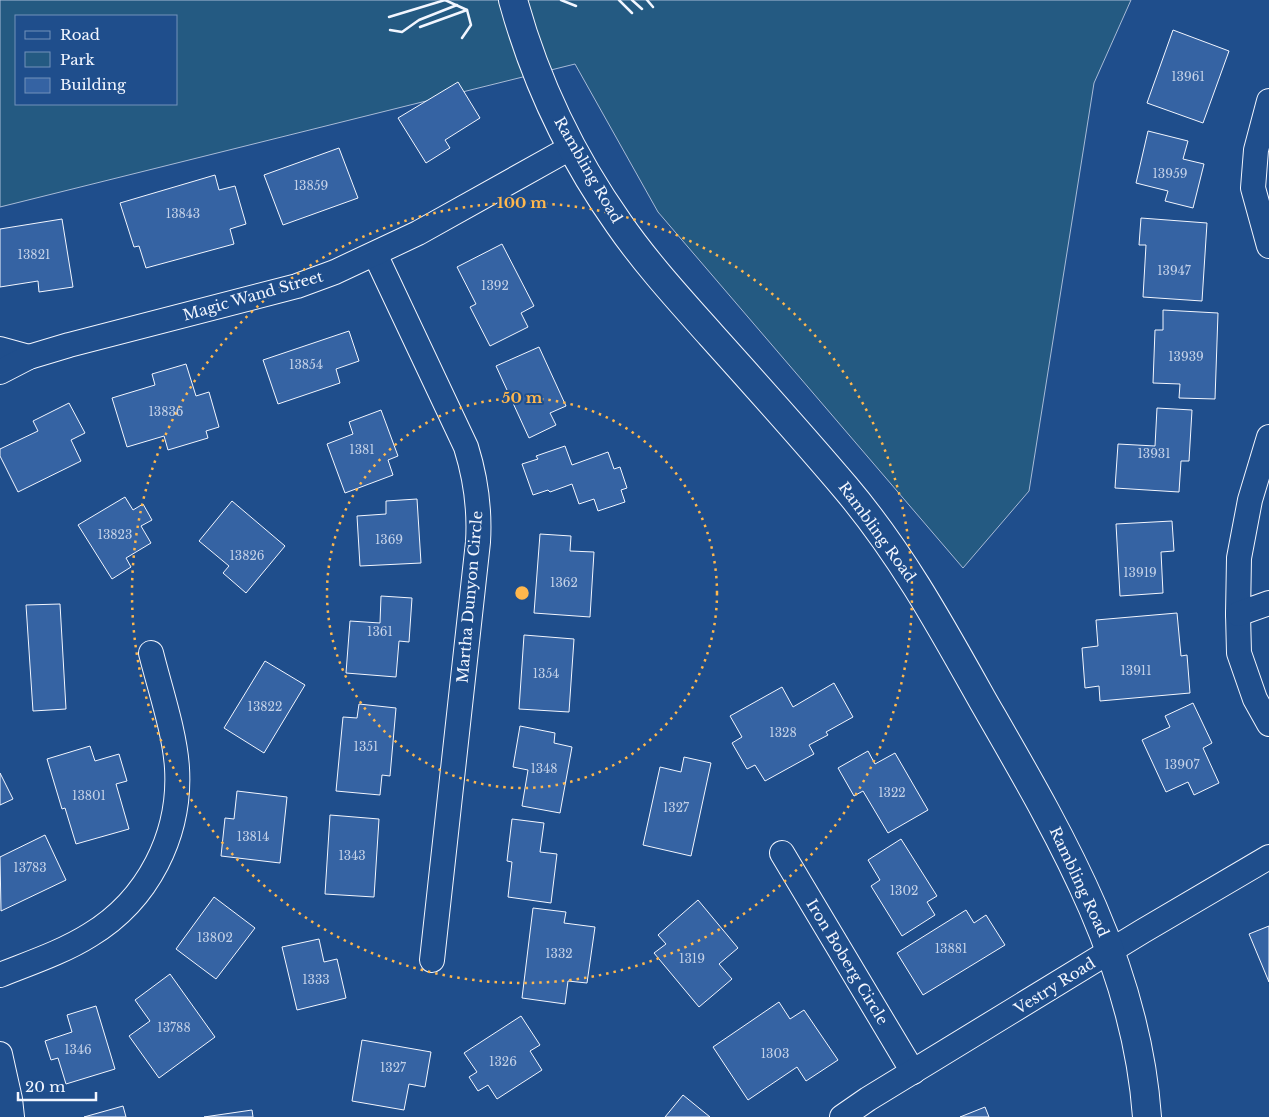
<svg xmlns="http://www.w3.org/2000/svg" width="1269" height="1117" font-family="'Libre Baskerville',serif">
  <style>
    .green { fill: #245a82; stroke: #a8bbd7; fill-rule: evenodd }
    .building { fill: #3563a3; stroke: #f2f6ff }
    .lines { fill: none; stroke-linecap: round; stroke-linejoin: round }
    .minor-casing { stroke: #f2f6ff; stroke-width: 26 }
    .tertiary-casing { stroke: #f2f6ff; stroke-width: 30 }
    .minor { stroke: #1f4e8c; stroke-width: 24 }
    .tertiary { stroke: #1f4e8c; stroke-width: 28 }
    .wall { stroke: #f2f6ff; stroke-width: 2.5 }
    .ring { fill: none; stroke: #ffb74d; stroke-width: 2.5; stroke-dasharray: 2.5 5 }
    .labels { text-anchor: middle; stroke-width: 4; stroke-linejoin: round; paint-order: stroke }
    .number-label { font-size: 12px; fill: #c3d1e8 }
    .street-label { font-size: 15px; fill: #f2f6ff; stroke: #1f4e8c }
    .centre { fill: #ffb74d; stroke: #1f4e8c; stroke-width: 2.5 }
    .ring-label { font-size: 15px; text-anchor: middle; font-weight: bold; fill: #ffb74d; stroke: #1f4e8c; stroke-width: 4; stroke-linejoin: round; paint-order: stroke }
  </style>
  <rect width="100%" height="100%" fill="#1f4e8c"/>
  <!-- green -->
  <path class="green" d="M0 0H1131L1094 83 1029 491 963 568 658 212 575 64 0 207ZM16 16H176V104H16Z"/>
  <!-- building -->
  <g class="building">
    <polygon points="1173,30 1229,51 1203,123 1147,103"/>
    <polygon points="458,82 480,118 445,140 450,148 426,163 398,118"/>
    <polygon points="1148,131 1188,141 1183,159 1204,164 1193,208 1165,201 1168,191 1136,183"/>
    <polygon points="339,148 358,198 283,225 264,175"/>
    <polygon points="215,175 219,190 235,186 246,224 230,229 234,244 146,268 139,246 134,247 120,203"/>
    <polygon points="1141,218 1207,223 1202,301 1143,297 1146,245 1139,245"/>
    <polygon points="62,219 73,287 39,292 38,281 0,287 0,229"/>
    <polygon points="502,244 534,306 521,313 528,327 490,346 470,307 476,304 457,267"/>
    <polygon points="1163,310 1218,313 1215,399 1179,398 1180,384 1153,383 1155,330 1163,330"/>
    <polygon points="349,331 359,361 336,369 340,383 278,404 263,360"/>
    <polygon points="539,347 566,406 550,413 556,425 529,438 496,366"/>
    <polygon points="186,364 196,396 209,392 219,427 206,431 208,438 168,450 164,436 127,447 112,398 155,385 152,374"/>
    <polygon points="69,403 85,433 71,440 81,461 18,492 0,456 0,449 38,431 33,421"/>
    <polygon points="1157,408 1192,410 1189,461 1181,461 1179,492 1115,488 1118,444 1155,446"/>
    <polygon points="381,410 398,456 388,460 393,475 345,493 327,444 353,434 349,422"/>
    <polygon points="565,446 572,465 608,452 614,469 620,467 627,488 621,490 625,502 598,511 594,499 579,504 572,484 550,492 548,490 533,495 522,464 538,459 536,456"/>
    <polygon points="125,497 133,510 143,504 152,520 141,526 151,543 126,558 131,567 112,579 78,525"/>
    <polygon points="417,499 421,563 360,566 357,516 386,514 386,501"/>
    <polygon points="232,501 285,546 246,593 223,573 229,566 199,541"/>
    <polygon points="1172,521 1174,551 1161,552 1163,593 1120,596 1116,524"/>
    <polygon points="540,534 571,536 570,551 594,552 590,617 534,613"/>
    <polygon points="381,596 412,598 409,642 399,641 396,677 346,673 350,621 380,623"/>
    <polygon points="60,604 66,709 33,711 26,605"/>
    <polygon points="1177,613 1181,656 1187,655 1190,693 1100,701 1099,686 1085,688 1082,648 1098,646 1096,620"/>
    <polygon points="524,635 574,639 569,712 519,709"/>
    <polygon points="265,661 305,685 264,753 224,728"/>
    <polygon points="834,683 853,717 826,732 828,735 809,745 814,754 765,781 755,765 747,769 732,743 742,737 730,716 782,687 793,707"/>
    <polygon points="1193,703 1212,743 1203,748 1219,783 1194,795 1188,782 1166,792 1142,740 1170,727 1165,716"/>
    <polygon points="359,704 396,708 390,776 382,775 380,795 336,791 343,717 357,718"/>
    <polygon points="520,726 555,733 554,743 572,747 560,813 522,806 528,770 513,767"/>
    <polygon points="90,746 95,761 119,754 127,781 116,784 129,829 76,844 65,808 62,809 47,759"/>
    <polygon points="868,751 875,764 895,753 928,810 888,833 863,791 854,796 838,768"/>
    <polygon points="684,757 711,763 691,856 643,845 660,767 681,772"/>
    <polygon points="0,773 13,799 0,805"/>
    <polygon points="237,791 287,797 280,863 221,856 225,818 234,819"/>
    <polygon points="330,815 379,819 374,897 325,894"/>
    <polygon points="512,819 544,823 540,852 557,854 551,903 508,897 512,862 507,861"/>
    <polygon points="45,835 66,880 1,911 0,857"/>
    <polygon points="901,839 937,896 927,902 935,915 902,936 871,886 880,880 868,860"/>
    <polygon points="214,897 255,928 216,979 176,949"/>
    <polygon points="698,900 738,948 719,964 732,979 699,1007 654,953 666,944 658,935"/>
    <polygon points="533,908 566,912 564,923 595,927 587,983 568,981 565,1004 522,998"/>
    <polygon points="966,910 974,923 986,915 1005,945 923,995 897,953"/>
    <polygon points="1269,926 1269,982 1249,934"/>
    <polygon points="319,939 324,962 337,959 346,998 297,1010 282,947"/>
    <polygon points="170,974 215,1037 159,1078 129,1036 150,1021 135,1000"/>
    <polygon points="779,1002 790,1019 804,1010 838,1060 806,1081 797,1067 748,1100 713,1047"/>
    <polygon points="96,1006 115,1069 66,1084 58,1058 51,1060 45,1041 72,1032 67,1015"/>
    <polygon points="521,1016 540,1045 530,1051 542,1070 497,1099 488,1085 478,1091 469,1077 477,1072 464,1053"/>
    <polygon points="362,1040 431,1052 425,1087 409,1084 404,1110 352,1101"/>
    <polygon points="683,1095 710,1117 665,1117"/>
    <polygon points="123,1106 126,1117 84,1117"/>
    <polygon points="985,1107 989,1117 960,1117"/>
    <polygon points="252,1110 253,1117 204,1117"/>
  </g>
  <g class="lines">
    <defs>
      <g id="minor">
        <polyline points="1269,101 1256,150 1253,188 1269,246"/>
        <path d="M375 254 466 447C476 479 480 509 478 542L432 960"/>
        <polyline points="0,349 29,357"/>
        <polyline points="0,372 29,357 69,345 297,286 335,272 418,233 572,147"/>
        <polyline points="1269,437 1250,500 1239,558 1238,614 1239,653 1255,699 1269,724"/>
        <polyline points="1238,614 1269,603"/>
        <polyline points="782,853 913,1072"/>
        <path d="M0 975C30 963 63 952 90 935 148 900 181 835 177 768 175 733 160 689 151 653"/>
        <polyline points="0,1054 10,1099 12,1117"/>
        <polyline points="842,1117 868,1099 1143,931 1269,857"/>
      </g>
      <path id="tertiary" d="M513 0C535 80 571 156 619 224 646 263 679 299 711 335 756 385 801 435 845 487 901 553 941 626 983 701 1059 833 1136 961 1147 1117"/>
    </defs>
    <!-- minor casing -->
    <use href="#minor" class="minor-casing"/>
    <!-- tertiary casing -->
    <use href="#tertiary" class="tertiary-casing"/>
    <!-- minor -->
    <use href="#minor" class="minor"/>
    <!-- tertiary -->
    <use href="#tertiary" class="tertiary"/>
    <!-- wall -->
    <g class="wall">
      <polyline points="445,0 467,10 471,25 462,38"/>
      <polyline points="561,0 576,6"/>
      <polyline points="619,0 632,13"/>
      <polyline points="632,0 642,9"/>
      <polyline points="647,0 653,7"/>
      <polyline points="389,17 445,0"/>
      <polyline points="420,27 467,10"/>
      <polyline points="390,30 402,32 419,20 457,5"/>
    </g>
  </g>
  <!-- distance rings -->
  <g class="ring">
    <circle cx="522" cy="593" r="195"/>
    <circle cx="522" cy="593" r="390"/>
  </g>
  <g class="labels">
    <!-- number labels -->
    <g class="number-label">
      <text x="1188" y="81">13961</text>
      <text x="1170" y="178">13959</text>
      <text x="311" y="190">13859</text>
      <text x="183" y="218">13843</text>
      <text x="34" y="259">13821</text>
      <text x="1174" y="275">13947</text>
      <text x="495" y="290">1392</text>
      <text x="1186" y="361">13939</text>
      <text x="306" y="369">13854</text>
      <text x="166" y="416">13836</text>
      <text x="362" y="454">1381</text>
      <text x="1154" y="458">13931</text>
      <text x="115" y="539">13823</text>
      <text x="389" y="544">1369</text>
      <text x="247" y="560">13826</text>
      <text x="1140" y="577">13919</text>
      <text x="564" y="587">1362</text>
      <text x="380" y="636">1361</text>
      <text x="1136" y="675">13911</text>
      <text x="546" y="678">1354</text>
      <text x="265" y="711">13822</text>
      <text x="783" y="737">1328</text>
      <text x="366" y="751">1351</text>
      <text x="1182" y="769">13907</text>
      <text x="544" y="773">1348</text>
      <text x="892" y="797">1322</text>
      <text x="89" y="800">13801</text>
      <text x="676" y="812">1327</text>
      <text x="253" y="841">13814</text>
      <text x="352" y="860">1343</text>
      <text x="30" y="872">13783</text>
      <text x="904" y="895">1302</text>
      <text x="215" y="942">13802</text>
      <text x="951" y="953">13881</text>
      <text x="559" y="958">1332</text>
      <text x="692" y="963">1319</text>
      <text x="316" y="984">1333</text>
      <text x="174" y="1032">13788</text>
      <text x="78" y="1054">1346</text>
      <text x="775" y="1058">1303</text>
      <text x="503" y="1066">1326</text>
      <text x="393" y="1072">1327</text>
    </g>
    <!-- street labels -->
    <g class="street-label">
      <text transform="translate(588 170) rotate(60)" y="5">Rambling Road</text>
      <text transform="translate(253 296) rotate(-16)" y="5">Magic Wand Street</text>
      <text transform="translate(877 532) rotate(54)" y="5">Rambling Road</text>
      <text transform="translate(470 597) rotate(-85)" y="5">Martha Dunyon Circle</text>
      <text transform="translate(1079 882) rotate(65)" y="5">Rambling Road</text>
      <text transform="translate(847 962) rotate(59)" y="5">Iron Boberg Circle</text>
      <text transform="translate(1055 986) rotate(-32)" y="5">Vestry Road</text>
    </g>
  </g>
  <circle cx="522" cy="593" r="8" class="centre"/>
  <g class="ring-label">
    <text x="522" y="208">100 m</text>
    <text x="522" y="403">50 m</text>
  </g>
  <!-- legend -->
  <rect x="15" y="15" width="162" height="90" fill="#1f4e8c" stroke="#7391ba"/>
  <rect x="25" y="31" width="25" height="8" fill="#1f4e8c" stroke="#7391ba"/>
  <text x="60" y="40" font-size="15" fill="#f2f6ff">Road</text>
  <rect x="25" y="52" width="25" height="15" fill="#245a82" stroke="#7391ba"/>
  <text x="60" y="65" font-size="15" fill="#f2f6ff">Park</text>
  <rect x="25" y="78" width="25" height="15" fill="#3563a3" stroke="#7391ba"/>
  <text x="60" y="90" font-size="15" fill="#f2f6ff">Building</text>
  <!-- scale -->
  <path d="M18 1092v8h78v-8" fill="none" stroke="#f2f6ff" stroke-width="2.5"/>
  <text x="25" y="1092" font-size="15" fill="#f2f6ff" stroke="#1f4e8c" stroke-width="4" paint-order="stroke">20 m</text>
</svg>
